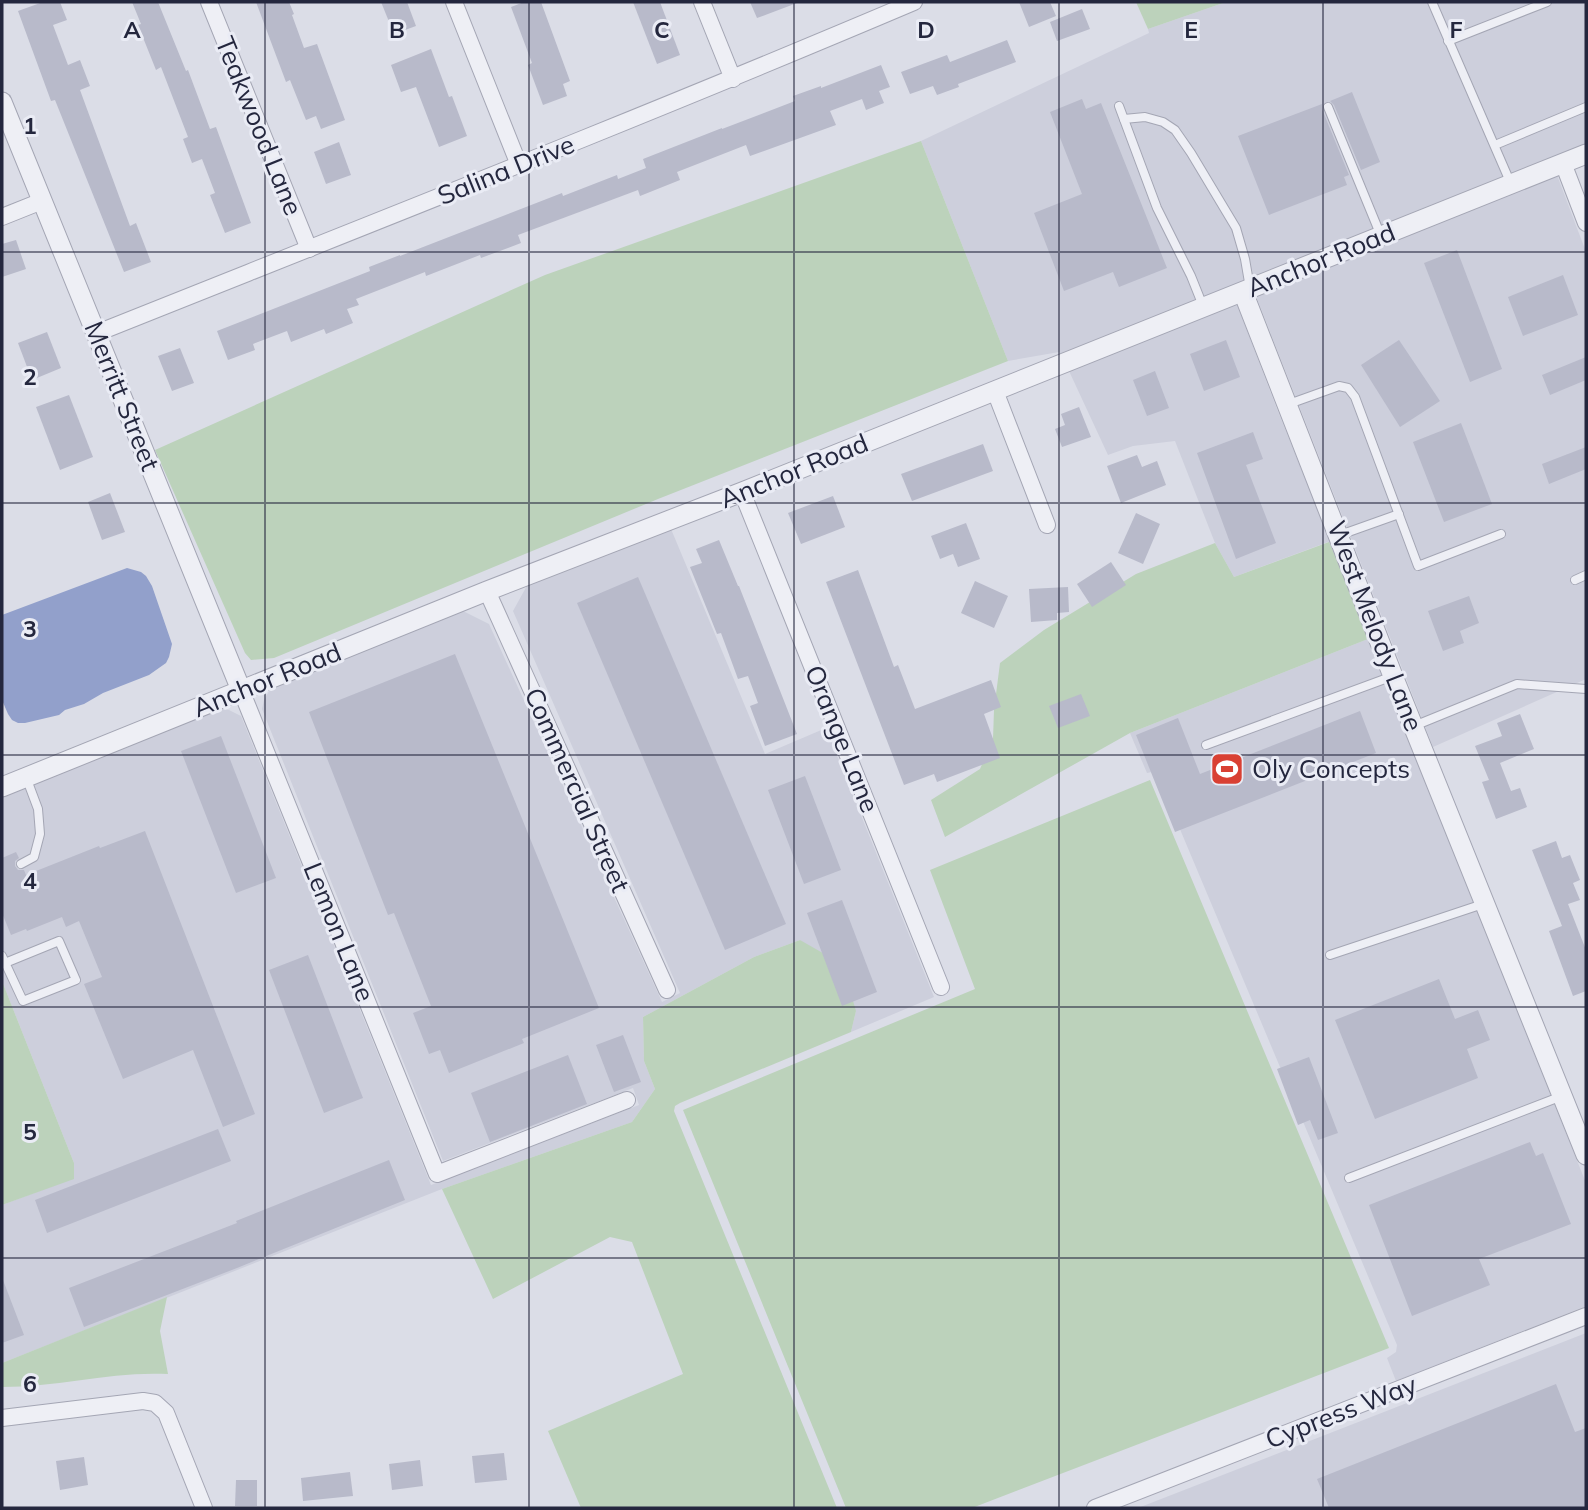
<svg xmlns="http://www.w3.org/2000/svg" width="1588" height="1510" font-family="Mulish,sans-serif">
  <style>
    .built { fill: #cdcfdc }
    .green { fill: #bcd2bb }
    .water { fill: #92a0cb }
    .building { fill: #b8baca }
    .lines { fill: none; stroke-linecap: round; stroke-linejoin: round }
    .service-casing { stroke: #a4a6b4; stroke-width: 10 }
    .minor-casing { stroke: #a4a6b4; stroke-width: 18 }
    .tertiary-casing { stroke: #a4a6b4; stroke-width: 21 }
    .service { stroke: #eeeff5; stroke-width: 8 }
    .minor { stroke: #eeeff5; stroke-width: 16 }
    .tertiary { stroke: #eeeff5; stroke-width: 19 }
    .grid { fill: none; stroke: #24273e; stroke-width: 2; stroke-opacity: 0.55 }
    .labels { text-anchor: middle; stroke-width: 6; stroke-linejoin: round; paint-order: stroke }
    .street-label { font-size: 26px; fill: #24273e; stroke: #eaecf5 }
    .poi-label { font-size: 26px; fill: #24273e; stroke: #eaecf5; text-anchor: start }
    .grid-label { font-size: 23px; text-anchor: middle; font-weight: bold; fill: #24273e; stroke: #eaecf5; stroke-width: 6; stroke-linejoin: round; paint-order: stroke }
  </style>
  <rect width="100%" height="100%" fill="#dbdde7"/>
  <!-- built -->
  <g class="built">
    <polygon points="1226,2 1586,2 1586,144 1061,354 1059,352 1008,361 921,141 1149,33 1148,29"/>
    <polygon points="1557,175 1586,252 1586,679 1433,747 1256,296"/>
    <polygon points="1237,304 1277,409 1346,580 1328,542 1234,577 1215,543 1175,441 1133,446 1108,455 1069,371"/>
    <polygon points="671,529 765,754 826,728 934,997 851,1032 856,1011 800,940 754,957 643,1017 644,1061 655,1089 632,1122 442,1189 2,1363 2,1205 74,1178 74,1163 2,981 2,796 214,708 229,710 241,716 431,1185 639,1105 633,1088 443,1161 262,709 264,700 272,686 454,614 463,611 489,624 662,1002 680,993 513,611 529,582"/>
    <polygon points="1368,639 1586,1183 1586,1306 1396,1381 1387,1358 1396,1352 1397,1345 1158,777 1152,772 1147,773 1130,733"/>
    <polygon points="1586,1333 1586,1508 1138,1508"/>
  </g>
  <!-- green -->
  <g class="green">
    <polygon points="1136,2 1226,2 1148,29"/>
    <polygon points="921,141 1008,361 658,499 274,658 251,660 245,653 155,450 545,275"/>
    <polygon points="1329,542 1346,580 1368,639 1130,733 945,837 931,800 980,769 993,739 994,710 1000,663 1044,630 1136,574 1215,543 1234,577"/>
    <polygon points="1150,780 1389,1348 972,1508 846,1508 683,1110 975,989 930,870"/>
    <polygon points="800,940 842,964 856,1011 851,1032 680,1103 675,1106 674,1111 837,1508 581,1508 548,1431 683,1374 632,1242 610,1237 493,1299 442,1189 632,1122 655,1089 644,1061 643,1017 754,957"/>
    <polygon points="2,981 74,1163 74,1179 2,1205"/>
    <path d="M167 1297 160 1331 168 1374C113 1371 58 1387 2 1387V1363Z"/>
  </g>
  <!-- water -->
  <polygon class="water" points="127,568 141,572 146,576 152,586 172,644 169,657 166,663 149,675 103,693 84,704 65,710 59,715 25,723 18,723 12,720 8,714 2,700 2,615"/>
  <!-- building -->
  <g class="building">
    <polygon points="43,2 60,2 67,20 53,25 68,65 80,60 90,86 80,90 130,226 136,223 151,262 124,272 55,100 51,101 18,11"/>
    <polygon points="132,2 158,2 186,71 188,70 210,129 216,127 251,223 225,233 210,195 215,193 202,159 192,163 183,139 188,137 161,67 156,70 138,25 141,24"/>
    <polygon points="256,2 289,2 294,14 292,15 304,48 317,44 345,120 321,129 316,116 306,120 290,80 286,82"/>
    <polygon points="381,2 407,2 416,26 394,34"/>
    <polygon points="524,2 541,2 570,81 563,84 567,96 543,105 528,65 532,63 511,7"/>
    <polygon points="633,2 660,2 680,55 657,64"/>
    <polygon points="750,2 797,2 797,3 757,18"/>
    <polygon points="1019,2 1050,2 1056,16 1029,27"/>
    <polygon points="1082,9 1090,29 1057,41 1050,22"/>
    <polygon points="1007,40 1016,62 958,84 959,87 937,95 933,86 910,94 901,72 947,55 950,62"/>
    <polygon points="431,49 449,97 452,96 467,136 439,147 416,87 401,92 391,65"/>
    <polygon points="881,65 890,87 879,91 884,103 866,110 862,99 830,111 836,125 750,156 746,145 677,172 680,180 640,196 638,190 518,235 521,243 481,258 480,255 426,276 425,272 356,299 359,305 347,309 353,323 326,334 324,329 291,342 287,331 253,344 255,350 228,360 217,331 370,271 369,267 400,255 400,256 562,193 563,196 617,175 618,179 646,168 643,159 722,128 722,129 795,101 793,96 821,86 821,88"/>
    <polygon points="1352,92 1380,162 1361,170 1334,105 1330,101"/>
    <polygon points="1082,99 1086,109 1101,103 1167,268 1119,287 1113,272 1064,291 1034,213 1082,194 1050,112"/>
    <polygon points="1322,104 1322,109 1349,175 1344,177 1347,185 1269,215 1238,136"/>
    <polygon points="339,142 351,175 326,184 314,152"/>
    <polygon points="16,240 26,269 2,277 2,244"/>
    <polygon points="1457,250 1502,369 1470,382 1424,263"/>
    <polygon points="1563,275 1578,315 1523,336 1508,297"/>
    <polygon points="47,332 61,368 32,380 18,343"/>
    <polygon points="1226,340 1240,377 1204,391 1190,354"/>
    <polygon points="1399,340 1440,401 1400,427 1361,365"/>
    <polygon points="180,348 194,383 172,391 158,356"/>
    <polygon points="1586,357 1586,380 1550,395 1542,375"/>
    <polygon points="1155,371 1169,408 1147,416 1133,380"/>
    <polygon points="69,395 93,457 60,470 36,407"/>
    <polygon points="1079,407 1091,437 1062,447 1055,429 1065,425 1061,414"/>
    <polygon points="1461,423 1492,504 1444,522 1413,442"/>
    <polygon points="1253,432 1263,459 1246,465 1276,543 1236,559 1197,453"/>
    <polygon points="983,444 993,471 912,501 901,474"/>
    <polygon points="1586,447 1586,469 1549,484 1542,464"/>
    <polygon points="1137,455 1142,467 1157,461 1166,485 1121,503 1107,466"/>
    <polygon points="110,493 125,532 102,540 88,502"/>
    <polygon points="833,496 845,527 801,544 788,513"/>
    <polygon points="1136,513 1160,524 1143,564 1118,553"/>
    <polygon points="966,523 980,559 958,567 953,554 940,559 931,536"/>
    <polygon points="719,540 738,586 739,586 797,734 765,746 750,706 758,703 748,676 738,679 721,633 717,634 690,567 702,563 696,549"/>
    <polygon points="1111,562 1126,585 1092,607 1077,584"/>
    <polygon points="858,570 894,667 898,665 915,709 991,680 1001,707 984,714 1000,758 937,782 934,774 904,785 826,582"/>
    <polygon points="638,577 786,924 725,950 577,603"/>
    <polygon points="975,581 1008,596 994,628 961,613"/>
    <polygon points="1068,587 1069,612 1057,613 1057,620 1031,622 1029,589"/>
    <polygon points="1469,596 1479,623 1460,631 1464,643 1443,651 1428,611"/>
    <polygon points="455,654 599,1008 522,1039 524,1043 449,1073 440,1050 429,1054 413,1013 431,1006 394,913 388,915 309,712"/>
    <polygon points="1081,694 1090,716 1058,728 1049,706"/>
    <polygon points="1360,711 1376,753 1175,832 1136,735 1178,718 1200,774"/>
    <polygon points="1520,714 1534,749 1500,763 1511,791 1520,788 1527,807 1496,819 1482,782 1489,780 1475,746 1502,736 1497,723"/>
    <polygon points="221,736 276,878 236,893 181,751"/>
    <polygon points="805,776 841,870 804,884 768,790"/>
    <polygon points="145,831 255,1114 223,1127 193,1050 123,1079 84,984 102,977 79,921 66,927 62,917 27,931 26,929 11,935 2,913 2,858 16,852 19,858 15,861 15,866 18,870 24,870 26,875 99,846 100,848"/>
    <polygon points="1556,841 1562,858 1570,855 1580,880 1573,883 1580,900 1568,904 1586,950 1586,991 1573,996 1549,931 1562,926 1532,850"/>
    <polygon points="842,900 877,992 842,1006 807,913"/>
    <polygon points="308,955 363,1098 324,1113 269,970"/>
    <polygon points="1439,979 1455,1019 1478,1010 1490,1040 1467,1049 1478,1078 1375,1119 1335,1020"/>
    <polygon points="623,1035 641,1082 614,1092 596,1045"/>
    <polygon points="568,1055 587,1104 490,1142 471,1093"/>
    <polygon points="1309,1057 1338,1133 1318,1140 1310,1120 1298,1125 1277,1069"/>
    <polygon points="218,1129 231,1161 47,1233 35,1200"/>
    <polygon points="1530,1142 1536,1156 1543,1153 1571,1224 1479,1259 1490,1285 1412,1316 1369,1205"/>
    <polygon points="389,1160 405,1200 237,1268 84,1327 69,1288 237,1223 236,1221"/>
    <polygon points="3,1280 24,1335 2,1343 2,1281"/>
    <polygon points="1556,1384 1575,1432 1586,1428 1586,1508 1329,1508 1317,1479"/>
    <polygon points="504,1453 507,1480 475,1483 472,1456"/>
    <polygon points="84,1457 88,1485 60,1490 56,1461"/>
    <polygon points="420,1460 423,1486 392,1490 389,1464"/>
    <polygon points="350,1472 353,1496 303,1501 301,1478"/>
    <polygon points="236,1480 257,1480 257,1506 235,1506"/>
  </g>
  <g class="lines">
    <defs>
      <g id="service">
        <polyline points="1432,2 1511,184"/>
        <polyline points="1448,41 1547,2"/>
        <polyline points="1119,106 1157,208 1191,276 1203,306"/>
        <polyline points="1328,107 1381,236"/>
        <polyline points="1124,119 1145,117 1163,122 1175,130 1191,153 1236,228 1245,259 1250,288"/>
        <polyline points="1495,145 1586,107"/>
        <polyline points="1286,405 1339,386 1348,388 1355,397 1418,566 1501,534"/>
        <polyline points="1340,535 1399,514"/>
        <polyline points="1575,580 1586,575"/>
        <polyline points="1414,726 1517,684 1586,689"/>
        <polyline points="1206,745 1393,676"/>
        <polyline points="21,864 34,857 40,834 38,809 26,777"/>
        <polyline points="1330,955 1483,904"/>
        <polyline points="2,956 23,1001 76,980 59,941 5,963"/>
        <polyline points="1349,1178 1562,1096"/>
      </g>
      <g id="minor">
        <polyline points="209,2 309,249"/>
        <polyline points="454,2 519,165"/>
        <polyline points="702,2 733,79"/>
        <polyline points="1563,163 1586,223"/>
        <polyline points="2,217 42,201"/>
        <path d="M97 333C370 224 643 117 914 2"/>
        <polyline points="995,391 1047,525"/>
        <polyline points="742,492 941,987"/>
        <polyline points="487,591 667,990"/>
        <polyline points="241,690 437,1174 627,1100"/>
        <polyline points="2,1418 143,1401 155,1403 166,1413 204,1508"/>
        <polyline points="1095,1508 1586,1316"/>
      </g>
      <g id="tertiary">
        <polyline points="2,102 241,690"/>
        <polyline points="1243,292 1393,676 1586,1155"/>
        <polyline points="2,787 487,591 742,492 1586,154"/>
      </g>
    </defs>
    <!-- service casing -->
    <use href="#service" class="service-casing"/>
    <!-- minor casing -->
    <use href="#minor" class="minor-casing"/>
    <!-- tertiary casing -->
    <use href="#tertiary" class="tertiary-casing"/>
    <!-- service -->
    <use href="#service" class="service"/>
    <!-- minor -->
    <use href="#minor" class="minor"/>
    <!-- tertiary -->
    <use href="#tertiary" class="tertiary"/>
  </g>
  <!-- grid -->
  <path class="grid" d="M265 2V1508M529 2V1508M794 2V1508M1059 2V1508M1323 2V1508M2 252H1586M2 503H1586M2 755H1586M2 1007H1586M2 1258H1586"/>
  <!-- icons -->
  <defs>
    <symbol id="stadium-square" viewBox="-11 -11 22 22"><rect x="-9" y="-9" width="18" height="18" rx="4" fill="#d94033" stroke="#eaecf5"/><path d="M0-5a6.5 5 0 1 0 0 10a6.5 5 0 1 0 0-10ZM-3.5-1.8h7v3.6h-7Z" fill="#fff"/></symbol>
  </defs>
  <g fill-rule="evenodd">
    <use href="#stadium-square" x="1208" y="750" width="38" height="38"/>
  </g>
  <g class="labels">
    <!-- street labels -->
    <g class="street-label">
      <text transform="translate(259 126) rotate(68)" y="9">Teakwood Lane</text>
      <text transform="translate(506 170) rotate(-22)" y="9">Salina Drive</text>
      <text transform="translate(1321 260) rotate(-22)" y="9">Anchor Road</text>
      <text transform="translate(122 396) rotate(68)" y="9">Merritt Street</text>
      <text transform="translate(794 471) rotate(-22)" y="9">Anchor Road</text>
      <text transform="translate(1375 626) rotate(69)" y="9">West Melody Lane</text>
      <text transform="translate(267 680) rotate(-22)" y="9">Anchor Road</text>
      <text transform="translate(842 739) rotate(68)" y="9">Orange Lane</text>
      <text transform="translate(577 790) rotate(66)" y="9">Commercial Street</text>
      <text transform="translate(339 932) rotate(68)" y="9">Lemon Lane</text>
      <text transform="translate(1341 1412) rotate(-21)" y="9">Cypress Way</text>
    </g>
    <!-- poi labels -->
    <g class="poi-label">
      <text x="1252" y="778">Oly Concepts</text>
    </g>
  </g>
  <g class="grid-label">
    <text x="132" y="38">A</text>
    <text x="397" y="38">B</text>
    <text x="662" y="38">C</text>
    <text x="926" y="38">D</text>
    <text x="1191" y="38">E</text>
    <text x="1456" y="38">F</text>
    <text x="30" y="134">1</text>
    <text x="30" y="385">2</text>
    <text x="30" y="637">3</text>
    <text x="30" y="889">4</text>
    <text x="30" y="1140">5</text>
    <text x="30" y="1392">6</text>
  </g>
  <!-- border -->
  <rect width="1588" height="1510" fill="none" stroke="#24273e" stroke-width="7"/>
</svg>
